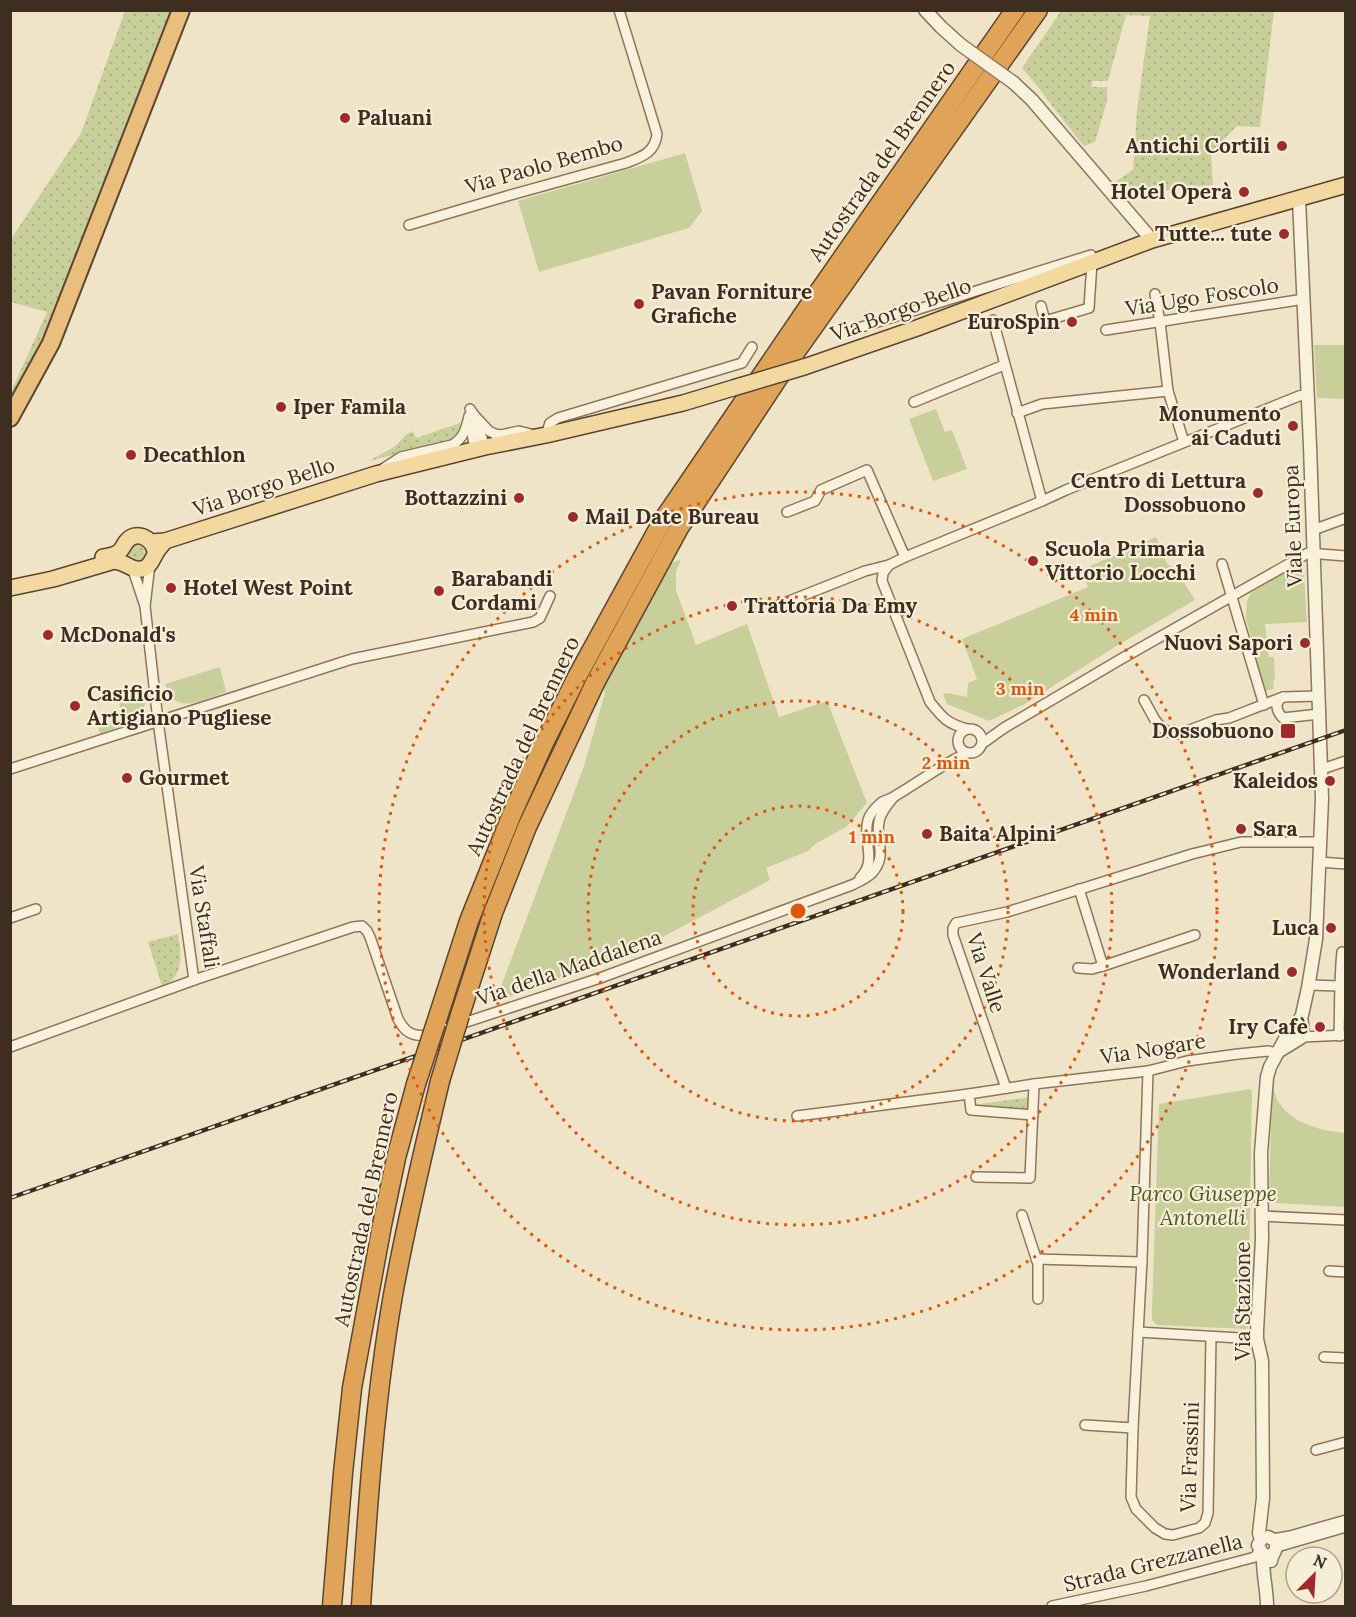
<svg xmlns="http://www.w3.org/2000/svg" width="1356" height="1617" font-family="Lora,serif">
  <style>
    .grass { fill: url(#grass-dots) }
    .green { fill: #c9cf9b }
    .lines { fill: none; stroke-linecap: round; stroke-linejoin: round }
    .minor-casing { stroke: #8d765c; stroke-width: 12 }
    .tertiary-casing { stroke: #8d765c; stroke-width: 15 }
    .primary-casing { stroke: #5b4430; stroke-width: 18 }
    .trunk-casing { stroke: #5b4430; stroke-width: 20 }
    .motorway-casing { stroke: #5b4430; stroke-width: 21 }
    .minor { stroke: #faf1dc; stroke-width: 9 }
    .tertiary { stroke: #faf1dc; stroke-width: 12 }
    .primary { stroke: #f3d9a0; stroke-width: 15 }
    .trunk { stroke: #eabe7c; stroke-width: 16 }
    .motorway { stroke: #e0a458; stroke-width: 18 }
    .rail-casing { stroke: #3d2e20; stroke-width: 4.5 }
    .rail { stroke: #f7eed8; stroke-width: 2; stroke-dasharray: 7; stroke-linecap: butt }
    .tertiary-bridge-casing { stroke: #8d765c; stroke-width: 15; stroke-linecap: butt }
    .primary-bridge-casing { stroke: #5b4430; stroke-width: 18; stroke-linecap: butt }
    .motorway-bridge-casing { stroke: #5b4430; stroke-width: 21; stroke-linecap: butt }
    .tertiary-bridge { stroke: #faf1dc; stroke-width: 12 }
    .primary-bridge { stroke: #f3d9a0; stroke-width: 15 }
    .motorway-bridge { stroke: #e0a458; stroke-width: 18 }
    .ring { fill: none; stroke: #df570d; stroke-width: 3; stroke-dasharray: 3 6 }
    .poi-dot { fill: #9e2a2b; stroke: #f7eed8; stroke-width: 2 }
    .labels { text-anchor: middle; stroke-width: 4.5; stroke-linejoin: round; paint-order: stroke }
    .poi-label { font-size: 21px; font-weight: bold; fill: #3d2e20; stroke: #f7eed8; text-anchor: start }
    .street-label { font-size: 21px; fill: #3d2e20; stroke: #f7eed8 }
    .park-label { font-size: 21px; font-style: italic; fill: #4d5a26; stroke: #f7eed8 }
    .centre { fill: #df570d; stroke: #f7eed8; stroke-width: 3 }
    .ring-label { font-size: 18px; text-anchor: middle; font-weight: bold; fill: #df570d; stroke: #f7eed8; stroke-width: 4.5; stroke-linejoin: round; paint-order: stroke }
  </style>
  <defs>
    <pattern id="grass-dots" width="8" height="8" patternUnits="userSpaceOnUse" patternTransform="scale(1.5)"><rect width="8" height="8" fill="#c9cf9b"/><path d="M2 2h.1M6 6h.1" fill="none" stroke="#aeb285" stroke-width="1.8" stroke-linecap="round"/></pattern>
  </defs>
  <rect width="100%" height="100%" fill="#f0e4c8"/>
  <!-- grass -->
  <g class="grass">
    <polygon points="125,11 172,11 57,311 11,409 11,392 47,312 11,302 11,239 81,133"/>
    <path d="M1061 11H1274L1260 127 1237 126 1211 152 1213 185 1174 189 1145 195 1129 190 1127 197 1115 182 1133 170 1137 110 1150 16 1126 15 1108 81H1092V87H1107V101L1095 142 1084 146C1062 120 1044 93 1022 68Z"/>
    <polygon points="460,423 460,432 452,440 369,461 394,447 407,434 413,431 416,438"/>
    <polygon points="142,539 152,559 132,566 125,555 126,546"/>
    <path d="M178 934C181 952 185 978 162 986L148 942Z"/>
    <polygon points="1031,1097 1030,1109 979,1107 979,1104"/>
  </g>
  <!-- green -->
  <g class="green">
    <polygon points="685,153 702,211 689,228 539,272 518,201"/>
    <polygon points="1314,345 1345,345 1345,399 1317,398"/>
    <polygon points="936,409 945,432 952,430 967,469 933,481 909,419"/>
    <polygon points="1156,537 1167,564 1175,568 1195,600 1118,645 1023,705 989,721 947,704 943,694 948,693 967,697 968,683 977,679 962,639 1088,587 1081,570"/>
    <polygon points="681,559 676,572 676,590 696,645 747,624 779,717 827,701 867,803 846,827 815,844 808,851 766,868 770,880 638,950 492,1003 494,990 500,989 584,766 605,693 601,683 670,561 673,563"/>
    <polygon points="1303,561 1307,622 1265,624 1269,657 1274,657 1275,680 1273,681 1274,689 1264,691 1246,618 1247,601 1251,593"/>
    <path d="M220 667 226 692C202 700 174 717 165 684Z"/>
    <path d="M146 690C149 721 124 724 100 734L98 726 123 719 118 698Z"/>
    <path d="M1272 1086C1275 1092 1276 1099 1280 1104 1293 1124 1323 1131 1345 1133V1207L1276 1203 1269 1194Z"/>
    <polygon points="1250,1089 1252,1091 1248,1327 1246,1329 1157,1325 1152,1320 1152,1309 1159,1104"/>
  </g>
  <g class="lines">
    <defs>
      <g id="minor">
        <path d="M409 225 507 196 626 163C641 157 655 153 657 134L619 10"/>
        <polyline points="1155,294 1160,322 1168,391 1184,442"/>
        <polyline points="1041,306 1045,321 1089,308 1092,262"/>
        <polyline points="993,320 1042,501"/>
        <polyline points="852,330 1091,255"/>
        <polyline points="1106,330 1304,299"/>
        <polyline points="914,402 1004,365"/>
        <polyline points="470,409 474,415 485,447"/>
        <polyline points="1017,413 1042,404 1168,391"/>
        <polyline points="474,415 489,431 495,434 501,435 519,431 535,435"/>
        <polyline points="470,421 475,450"/>
        <polyline points="546,435 550,423 558,418 742,363 752,347"/>
        <path d="M384 468 401 457 452 445C464 438 466 429 469 416"/>
        <polyline points="787,512 815,501 821,490 867,470 905,557"/>
        <polyline points="1313,530 1346,518"/>
        <polyline points="1222,564 1264,705"/>
        <path d="M889 565 883 573 882 581 930 702C943 718 946 723 967 729"/>
        <polyline points="132,567 145,606 150,564"/>
        <polyline points="145,606 158,721 194,980"/>
        <polyline points="774,607 865,571 889,565 905,557 1042,501 1066,490 1299,396 1308,394"/>
        <path d="M1283 697C1274 702 1276 711 1283 718L1319 714"/>
        <polyline points="1144,700 1155,720 1162,728 1170,733 1179,734 1216,720 1229,718 1283,697 1318,696"/>
        <circle cx="970" cy="741" r="12"/>
        <polyline points="983,743 1004,728 1121,659 1308,553 1346,556"/>
        <polyline points="10,769 352,659 533,622 540,618 550,596"/>
        <polyline points="1322,769 1346,761"/>
        <polyline points="1319,862 1346,864"/>
        <path d="M860 878C878 861 862 840 868 820 870 813 876 807 882 802 886 800 891 799 895 796 919 782 941 765 967 753"/>
        <polyline points="1079,889 1103,966"/>
        <polyline points="10,918 36,909"/>
        <polyline points="1078,968 1092,969 1103,966 1195,935"/>
        <polyline points="1309,985 1339,986"/>
        <path d="M1339 1036C1340 1007 1339 980 1342 952"/>
        <polyline points="1302,1037 1346,1035"/>
        <path d="M10 1047 194 980 353 927 362 926 367 931 370 937 398 1019C405 1032 412 1037 427 1035L600 978 852 885C858 882 867 878 872 873 888 855 875 841 879 822 880 813 887 805 893 798"/>
        <polyline points="1148,1071 1142,1260 1133,1428 1131,1497 1136,1509 1155,1528 1165,1534 1173,1535 1199,1528 1205,1523 1208,1513 1211,1337"/>
        <polyline points="1006,1088 953,935 953,928 956,923 1007,912 1192,854 1241,842 1320,842"/>
        <polyline points="969,1094 971,1110 1033,1115"/>
        <polyline points="797,1116 969,1094 1034,1084 1148,1071 1187,1061 1238,1054 1268,1051 1277,1053"/>
        <polyline points="976,1177 1030,1178 1034,1084"/>
        <polyline points="1022,1215 1038,1264 1038,1299"/>
        <polyline points="1262,1216 1346,1220"/>
        <polyline points="1036,1259 1142,1262"/>
        <polyline points="1329,1271 1346,1272"/>
        <polyline points="1138,1332 1257,1339"/>
        <polyline points="1324,1357 1346,1358"/>
        <polyline points="1085,1425 1133,1428"/>
        <polyline points="1316,1450 1346,1442"/>
        <polyline points="1273,1539 1290,1536 1346,1520"/>
        <polyline points="1277,1547 1346,1527"/>
        <polyline points="1052,1606 1146,1586 1255,1557 1259,1551"/>
      </g>
      <g id="tertiary">
        <polyline points="925,10 941,27 961,45"/>
        <polyline points="1014,83 1032,100 1152,240"/>
        <polyline points="1297,1025 1302,1015 1308,988 1316,939 1322,799 1310,446 1299,199"/>
        <path d="M1281 1050 1302 1037C1304 1031 1302 1024 1301 1018"/>
        <path d="M1268 1537 1274 1540C1280 1549 1272 1552 1271 1561"/>
        <path d="M1263 1554C1262 1572 1267 1589 1267 1606"/>
        <polyline points="1271,1555 1267,1556 1262,1553 1258,1545 1261,1540 1259,1533 1263,1498 1262,1361 1257,1339 1257,1331 1262,1239 1261,1153 1267,1077 1270,1067 1287,1035"/>
      </g>
      <g id="primary">
        <polyline points="804,367 917,328 1152,240 1346,185"/>
        <polyline points="151,542 165,541 376,474 485,447 546,435 683,403 733,388"/>
        <path d="M103 557C107 556 113 556 117 553 122 551 123 546 126 542 136 529 152 538 155 551"/>
        <path d="M10 588 53 579 114 561C125 562 127 567 136 569 149 571 151 561 156 553 158 549 162 545 165 541"/>
      </g>
      <polyline id="trunk" points="10,418 51,343 181,10"/>
      <g id="motorway">
        <polyline points="460,1015 493,913 527,827 596,681 679,528 792,357 1038,10"/>
        <polyline points="436,1023 469,921 512,814 544,743 578,675 663,520 813,300 1015,10"/>
        <polyline points="332,1606 343,1473 352,1388 382,1225 396,1158 416,1084"/>
        <path d="M361 1606C368 1502 375 1398 393 1295 406 1223 423 1152 440 1081"/>
      </g>
    </defs>
    <!-- minor casing -->
    <use href="#minor" class="minor-casing"/>
    <!-- tertiary casing -->
    <use href="#tertiary" class="tertiary-casing"/>
    <!-- primary casing -->
    <use href="#primary" class="primary-casing"/>
    <!-- trunk casing -->
    <use href="#trunk" class="trunk-casing"/>
    <!-- motorway casing -->
    <use href="#motorway" class="motorway-casing"/>
    <!-- minor -->
    <use href="#minor" class="minor"/>
    <!-- tertiary -->
    <use href="#tertiary" class="tertiary"/>
    <!-- primary -->
    <use href="#primary" class="primary"/>
    <!-- trunk -->
    <use href="#trunk" class="trunk"/>
    <!-- motorway -->
    <use href="#motorway" class="motorway"/>
    <defs>
      <polyline id="rail" points="10,1198 1346,730"/>
    </defs>
    <!-- rail casing -->
    <use href="#rail" class="rail-casing"/>
    <!-- rail -->
    <use href="#rail" class="rail"/>
    <defs>
      <polyline id="tertiary-bridge" points="961,45 1014,83"/>
      <polyline id="primary-bridge" points="733,388 804,367"/>
      <g id="motorway-bridge">
        <polyline points="440,1081 460,1015"/>
        <polyline points="416,1084 436,1023"/>
      </g>
    </defs>
    <!-- tertiary-bridge casing -->
    <use href="#tertiary-bridge" class="tertiary-bridge-casing"/>
    <!-- primary-bridge casing -->
    <use href="#primary-bridge" class="primary-bridge-casing"/>
    <!-- motorway-bridge casing -->
    <use href="#motorway-bridge" class="motorway-bridge-casing"/>
    <!-- tertiary-bridge -->
    <use href="#tertiary-bridge" class="tertiary-bridge"/>
    <!-- primary-bridge -->
    <use href="#primary-bridge" class="primary-bridge"/>
    <!-- motorway-bridge -->
    <use href="#motorway-bridge" class="motorway-bridge"/>
  </g>
  <!-- distance rings -->
  <g class="ring">
    <circle cx="798" cy="911" r="105"/>
    <circle cx="798" cy="911" r="210"/>
    <circle cx="798" cy="911" r="314"/>
    <circle cx="798" cy="911" r="419"/>
  </g>
  <!-- markers -->
  <g class="poi-dot">
    <circle cx="345" cy="118" r="6"/>
    <circle cx="1282" cy="146" r="6"/>
    <circle cx="1244" cy="192" r="6"/>
    <circle cx="1284" cy="234" r="6"/>
    <circle cx="639" cy="304" r="6"/>
    <circle cx="1072" cy="322" r="6"/>
    <circle cx="281" cy="407" r="6"/>
    <circle cx="1293" cy="426" r="6"/>
    <circle cx="131" cy="455" r="6"/>
    <circle cx="1258" cy="493" r="6"/>
    <circle cx="519" cy="498" r="6"/>
    <circle cx="573" cy="517" r="6"/>
    <circle cx="1033" cy="561" r="6"/>
    <circle cx="171" cy="588" r="6"/>
    <circle cx="439" cy="591" r="6"/>
    <circle cx="732" cy="606" r="6"/>
    <circle cx="48" cy="635" r="6"/>
    <circle cx="1305" cy="643" r="6"/>
    <circle cx="75" cy="706" r="6"/>
    <rect x="1280" y="723" width="16" height="16" rx="3"/>
    <circle cx="127" cy="778" r="6"/>
    <circle cx="1330" cy="781" r="6"/>
    <circle cx="1241" cy="829" r="6"/>
    <circle cx="927" cy="834" r="6"/>
    <circle cx="1331" cy="928" r="6"/>
    <circle cx="1292" cy="972" r="6"/>
    <circle cx="1320" cy="1027" r="6"/>
  </g>
  <g class="labels">
    <!-- poi labels -->
    <g class="poi-label">
      <text x="357" y="125">Paluani</text>
      <text x="1270" y="153" text-anchor="end">Antichi Cortili</text>
      <text x="1232" y="199" text-anchor="end">Hotel Operà</text>
      <text x="1272" y="241" text-anchor="end">Tutte... tute</text>
      <text x="651" y="299">Pavan Forniture<tspan x="651" dy="24">Grafiche</tspan></text>
      <text x="1060" y="329" text-anchor="end">EuroSpin</text>
      <text x="293" y="414">Iper Famila</text>
      <text x="1281" y="421" text-anchor="end">Monumento<tspan x="1281" dy="24">ai Caduti</tspan></text>
      <text x="143" y="462">Decathlon</text>
      <text x="1246" y="488" text-anchor="end">Centro di Lettura<tspan x="1246" dy="24">Dossobuono</tspan></text>
      <text x="507" y="505" text-anchor="end">Bottazzini</text>
      <text x="585" y="524">Mail Date Bureau</text>
      <text x="1045" y="556">Scuola Primaria<tspan x="1045" dy="24">Vittorio Locchi</tspan></text>
      <text x="451" y="586">Barabandi<tspan x="451" dy="24">Cordami</tspan></text>
      <text x="183" y="595">Hotel West Point</text>
      <text x="744" y="613">Trattoria Da Emy</text>
      <text x="60" y="642">McDonald's</text>
      <text x="1293" y="650" text-anchor="end">Nuovi Sapori</text>
      <text x="87" y="701">Casificio<tspan x="87" dy="24">Artigiano Pugliese</tspan></text>
      <text x="1274" y="738" text-anchor="end">Dossobuono</text>
      <text x="139" y="785">Gourmet</text>
      <text x="1318" y="788" text-anchor="end">Kaleidos</text>
      <text x="1253" y="836">Sara</text>
      <text x="939" y="841">Baita Alpini</text>
      <text x="1319" y="935" text-anchor="end">Luca</text>
      <text x="1280" y="979" text-anchor="end">Wonderland</text>
      <text x="1308" y="1034" text-anchor="end">Iry Cafè</text>
    </g>
    <!-- street labels -->
    <g class="street-label">
      <text transform="translate(882 161) rotate(-55)" y="7">Autostrada del Brennero</text>
      <text transform="translate(544 165) rotate(-16)" y="7">Via Paolo Bembo</text>
      <text transform="translate(1202 297) rotate(-9)" y="7">Via Ugo Foscolo</text>
      <text transform="translate(901 310) rotate(-20)" y="7">Via Borgo Bello</text>
      <text transform="translate(264 487) rotate(-18)" y="7">Via Borgo Bello</text>
      <text transform="translate(1293 526) rotate(-92)" y="7">Viale Europa</text>
      <text transform="translate(523 746) rotate(-65)" y="7">Autostrada del Brennero</text>
      <text transform="translate(204 917) rotate(81)" y="7">Via Staffali</text>
      <text transform="translate(569 968) rotate(-19)" y="7">Via della Maddalena</text>
      <text transform="translate(986 973) rotate(72)" y="7">Via Valle</text>
      <text transform="translate(1153 1049) rotate(-9)" y="7">Via Nogare</text>
      <text transform="translate(366 1209) rotate(-78)" y="7">Autostrada del Brennero</text>
      <text transform="translate(1243 1301) rotate(-90)" y="7">Via Stazione</text>
      <text transform="translate(1190 1457) rotate(-88)" y="7">Via Frassini</text>
      <text transform="translate(1153 1563) rotate(-14)" y="7">Strada Grezzanella</text>
    </g>
    <!-- park labels -->
    <g class="park-label">
      <text x="1203" y="1201">Parco Giuseppe<tspan x="1203" dy="24">Antonelli</tspan></text>
    </g>
  </g>
  <circle cx="798" cy="911" r="9" class="centre"/>
  <g class="ring-label">
    <text x="1094" y="621">4 min</text>
    <text x="1020" y="695">3 min</text>
    <text x="946" y="769">2 min</text>
    <text x="872" y="843">1 min</text>
  </g>
  <!-- border -->
  <rect width="1356" height="1617" fill="none" stroke="#3d2e20" stroke-width="24"/>
  <!-- north arrow -->
  <g transform="translate(1314 1575) rotate(24)"><circle r="28" fill="#f7eed8" stroke="#ada18e" stroke-width="1.5"/>
  <path d="M0-4.5L10 22L0 15L-10 22Z" fill="#9e2a2b"/>
  <text y="-9" font-size="16" font-weight="bold" text-anchor="middle" fill="#3d2e20">N</text>
  </g>
</svg>
